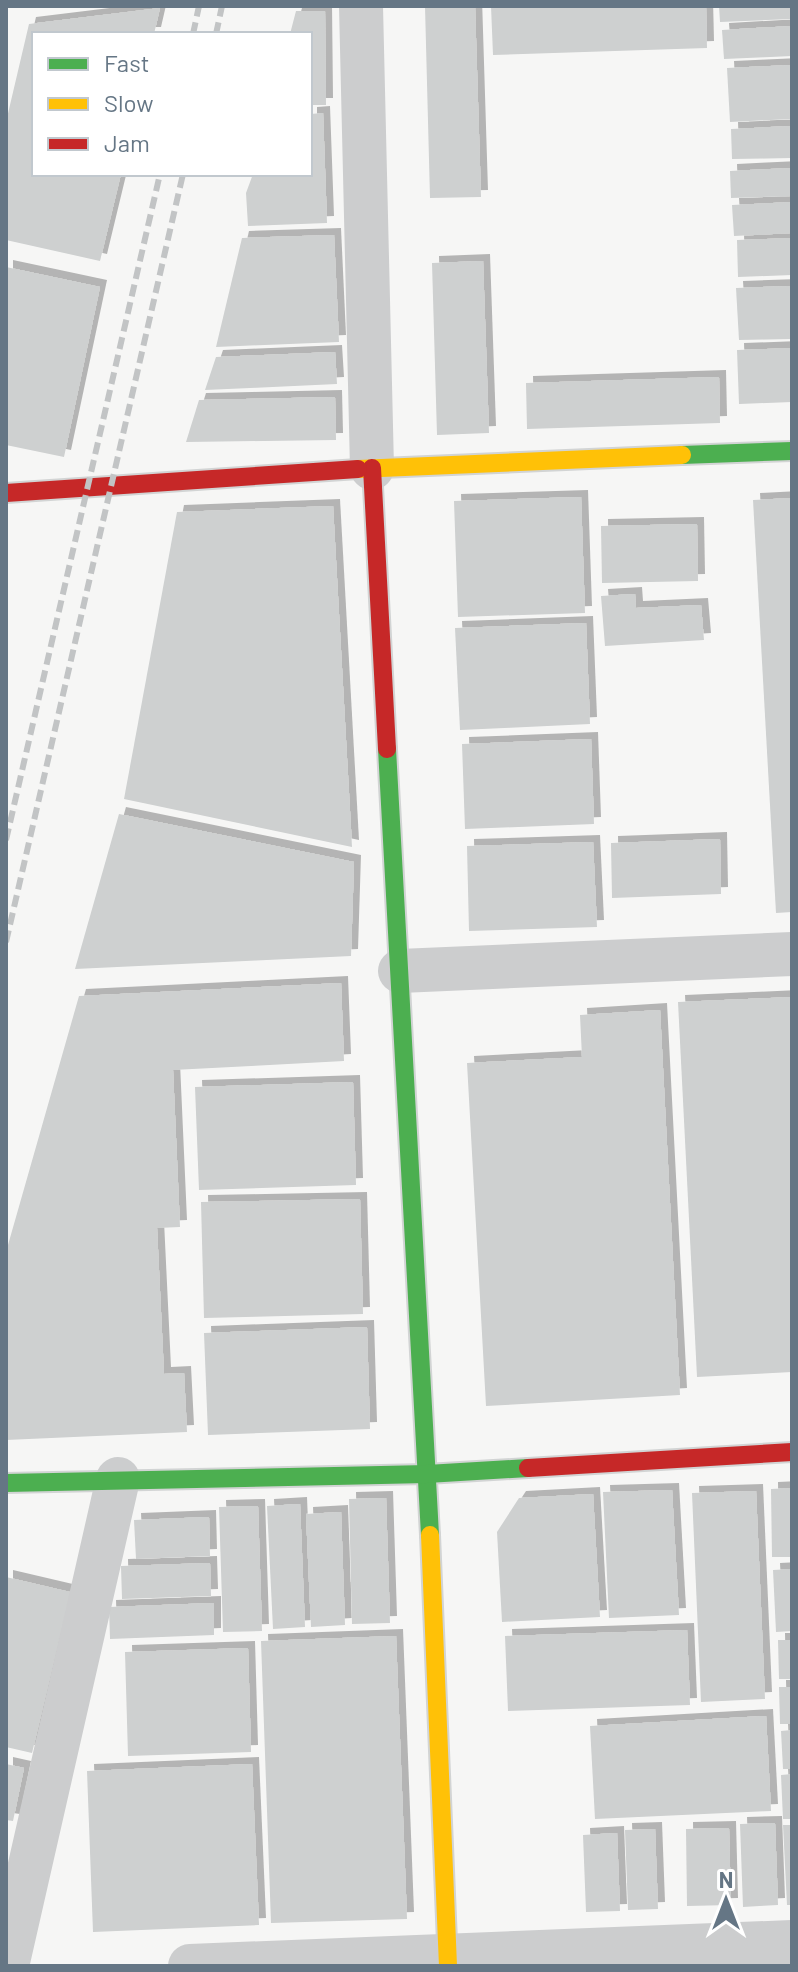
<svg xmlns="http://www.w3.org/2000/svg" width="798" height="1972" font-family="Barlow,sans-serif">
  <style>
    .building { fill: #ced0d0; filter: url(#shadow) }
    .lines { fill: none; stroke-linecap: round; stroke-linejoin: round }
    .fast-casing { stroke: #d2d4d4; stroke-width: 22 }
    .slow-casing { stroke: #d2d4d4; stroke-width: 22 }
    .jam-casing { stroke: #d2d4d4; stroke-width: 22 }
    .street { stroke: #cccdce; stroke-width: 44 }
    .fast { stroke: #4caf50; stroke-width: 18 }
    .slow { stroke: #ffc107; stroke-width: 18 }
    .jam { stroke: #c62828; stroke-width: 18 }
    .rail { stroke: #c2c4c5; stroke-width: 6; stroke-dasharray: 12 6; stroke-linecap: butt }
  </style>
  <defs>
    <filter id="shadow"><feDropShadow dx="7" dy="-7" stdDeviation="0" flood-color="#0004"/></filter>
  </defs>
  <rect width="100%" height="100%" fill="#f6f6f5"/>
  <!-- building -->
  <g class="building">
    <polygon points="425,6 475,6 481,197 430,198"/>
    <polygon points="491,6 706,6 707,48 493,55"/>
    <polygon points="719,6 792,6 792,19 720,22"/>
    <polygon points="160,8 154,34 34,34 34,174 121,174 100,261 6,240 6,122 29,24"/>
    <polygon points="296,11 325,11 326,105 310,105 310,34 290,34"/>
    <polygon points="792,26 792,56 724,59 722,30"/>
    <polygon points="792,65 792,119 730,122 727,68"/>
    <polygon points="323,113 327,223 248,226 246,193 253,174 310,174 310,114"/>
    <polygon points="792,126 792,158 732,159 731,129"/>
    <polygon points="792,168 792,196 731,198 730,171"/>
    <polygon points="792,202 792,233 734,236 732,205"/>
    <polygon points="334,235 339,342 216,347 242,238"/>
    <polygon points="792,238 792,275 738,277 737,240"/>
    <polygon points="483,261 489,433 437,435 432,263"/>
    <polygon points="6,267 100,287 64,457 6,445"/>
    <polygon points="792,286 792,339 739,340 736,288"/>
    <polygon points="792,348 792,402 739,404 737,350"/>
    <polygon points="335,352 337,384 205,390 216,357"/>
    <polygon points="719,377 720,423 527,429 526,383"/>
    <polygon points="335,397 336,440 186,442 199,400"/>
    <polygon points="581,497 585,613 458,617 454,501"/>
    <polygon points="792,498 792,912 776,913 753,500"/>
    <polygon points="333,506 352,847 124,799 177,512"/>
    <polygon points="697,524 698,581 602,583 601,526"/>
    <polygon points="635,594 636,608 701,605 704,640 605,646 601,596"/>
    <polygon points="586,623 590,724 460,730 455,628"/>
    <polygon points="591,739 594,824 465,829 462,744"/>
    <polygon points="119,814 354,862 351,956 75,969"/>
    <polygon points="720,839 721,894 612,898 611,843"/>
    <polygon points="593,842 597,927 469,931 467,846"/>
    <polygon points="341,983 344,1061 173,1070 180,1227 157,1228 164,1374 184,1373 187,1432 6,1440 6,1252 79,996"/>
    <polygon points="792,997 792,1372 697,1377 678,1002"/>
    <polygon points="660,1010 680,1395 486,1406 467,1063 582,1057 580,1015"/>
    <polygon points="353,1082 356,1185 199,1190 195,1087"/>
    <polygon points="360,1199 363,1314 204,1318 201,1202"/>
    <polygon points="367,1327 370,1429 208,1435 204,1333"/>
    <polygon points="792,1488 792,1557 772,1557 771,1489"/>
    <polygon points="672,1490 679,1615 609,1618 603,1492"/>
    <polygon points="756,1491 765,1699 701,1702 692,1493"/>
    <polygon points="593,1494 600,1617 502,1622 497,1532 519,1498"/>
    <polygon points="386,1498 390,1623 352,1624 349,1499"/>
    <polygon points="300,1504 305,1627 273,1629 267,1506"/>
    <polygon points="258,1506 262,1631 223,1632 219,1507"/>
    <polygon points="341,1512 345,1625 311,1627 306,1514"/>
    <polygon points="209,1517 210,1556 136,1559 134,1520"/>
    <polygon points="210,1563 211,1596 122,1599 121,1566"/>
    <polygon points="792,1569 792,1631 776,1632 773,1570"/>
    <polygon points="6,1577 70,1592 32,1753 6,1747"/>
    <polygon points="214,1603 214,1635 110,1639 109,1607"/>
    <polygon points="687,1630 690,1705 508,1711 505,1636"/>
    <polygon points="396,1636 407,1919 271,1923 261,1641"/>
    <polygon points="778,1640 792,1640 792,1679 779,1679"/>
    <polygon points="248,1648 251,1752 128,1756 125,1652"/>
    <polygon points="779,1687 792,1687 792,1724 780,1724"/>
    <polygon points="766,1716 771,1811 595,1819 590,1726"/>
    <polygon points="792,1730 792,1769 783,1769 781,1731"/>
    <polygon points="6,1764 24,1768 13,1821 6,1820"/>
    <polygon points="252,1764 259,1925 93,1932 87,1771"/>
    <polygon points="792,1774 792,1819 783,1819 781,1775"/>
    <polygon points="775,1823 778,1905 743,1907 740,1824"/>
    <polygon points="783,1825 792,1825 792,1905 787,1905"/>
    <polygon points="729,1828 731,1905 687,1906 686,1829"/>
    <polygon points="655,1829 658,1909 628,1910 625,1830"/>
    <polygon points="617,1833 620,1911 586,1912 583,1835"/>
  </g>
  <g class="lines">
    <defs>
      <g id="fast">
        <polyline points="682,455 792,451"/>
        <polyline points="387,749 430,1535"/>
        <polyline points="6,1483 427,1474 528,1468"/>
      </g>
      <g id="slow">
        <polyline points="358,469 682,455"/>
        <polyline points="430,1535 448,1966"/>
      </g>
      <g id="jam">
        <polyline points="372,468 387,749"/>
        <polyline points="6,493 358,469"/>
        <polyline points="528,1468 792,1452"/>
      </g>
    </defs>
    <!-- fast casing -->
    <use href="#fast" class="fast-casing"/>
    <!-- slow casing -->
    <use href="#slow" class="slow-casing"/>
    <!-- jam casing -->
    <use href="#jam" class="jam-casing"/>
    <!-- street -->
    <g class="street">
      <polyline points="361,6 372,468"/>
      <polyline points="400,971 792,954"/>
      <polyline points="7,1966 118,1479"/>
      <polyline points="190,1966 792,1942"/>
    </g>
    <!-- fast -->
    <use href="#fast" class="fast"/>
    <!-- slow -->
    <use href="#slow" class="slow"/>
    <!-- jam -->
    <use href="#jam" class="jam"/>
    <!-- rail -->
    <g class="rail">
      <polyline points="193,34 199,6"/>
      <polyline points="216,34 222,6"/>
      <polyline points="6,840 160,174"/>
      <polyline points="6,942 183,174"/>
    </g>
  </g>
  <!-- border -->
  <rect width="798" height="1972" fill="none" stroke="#657685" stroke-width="16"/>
  <!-- legend -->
  <rect x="32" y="32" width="280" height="144" fill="#ffffff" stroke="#c1c8ce" stroke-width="2"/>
  <rect x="48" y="58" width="40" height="12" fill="#4caf50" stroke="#c1c8ce" stroke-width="2"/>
  <text x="104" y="72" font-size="24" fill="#657685">Fast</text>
  <rect x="48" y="98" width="40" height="12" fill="#ffc107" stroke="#c1c8ce" stroke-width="2"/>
  <text x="104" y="112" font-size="24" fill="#657685">Slow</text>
  <rect x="48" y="138" width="40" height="12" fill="#c62828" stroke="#c1c8ce" stroke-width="2"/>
  <text x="104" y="152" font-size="24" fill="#657685">Jam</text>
  <!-- north arrow -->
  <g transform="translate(726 1900)" stroke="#ffffff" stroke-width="6" paint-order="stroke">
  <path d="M0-6L14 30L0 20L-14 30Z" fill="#657685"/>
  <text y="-12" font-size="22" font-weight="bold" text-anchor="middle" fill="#657685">N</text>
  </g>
</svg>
